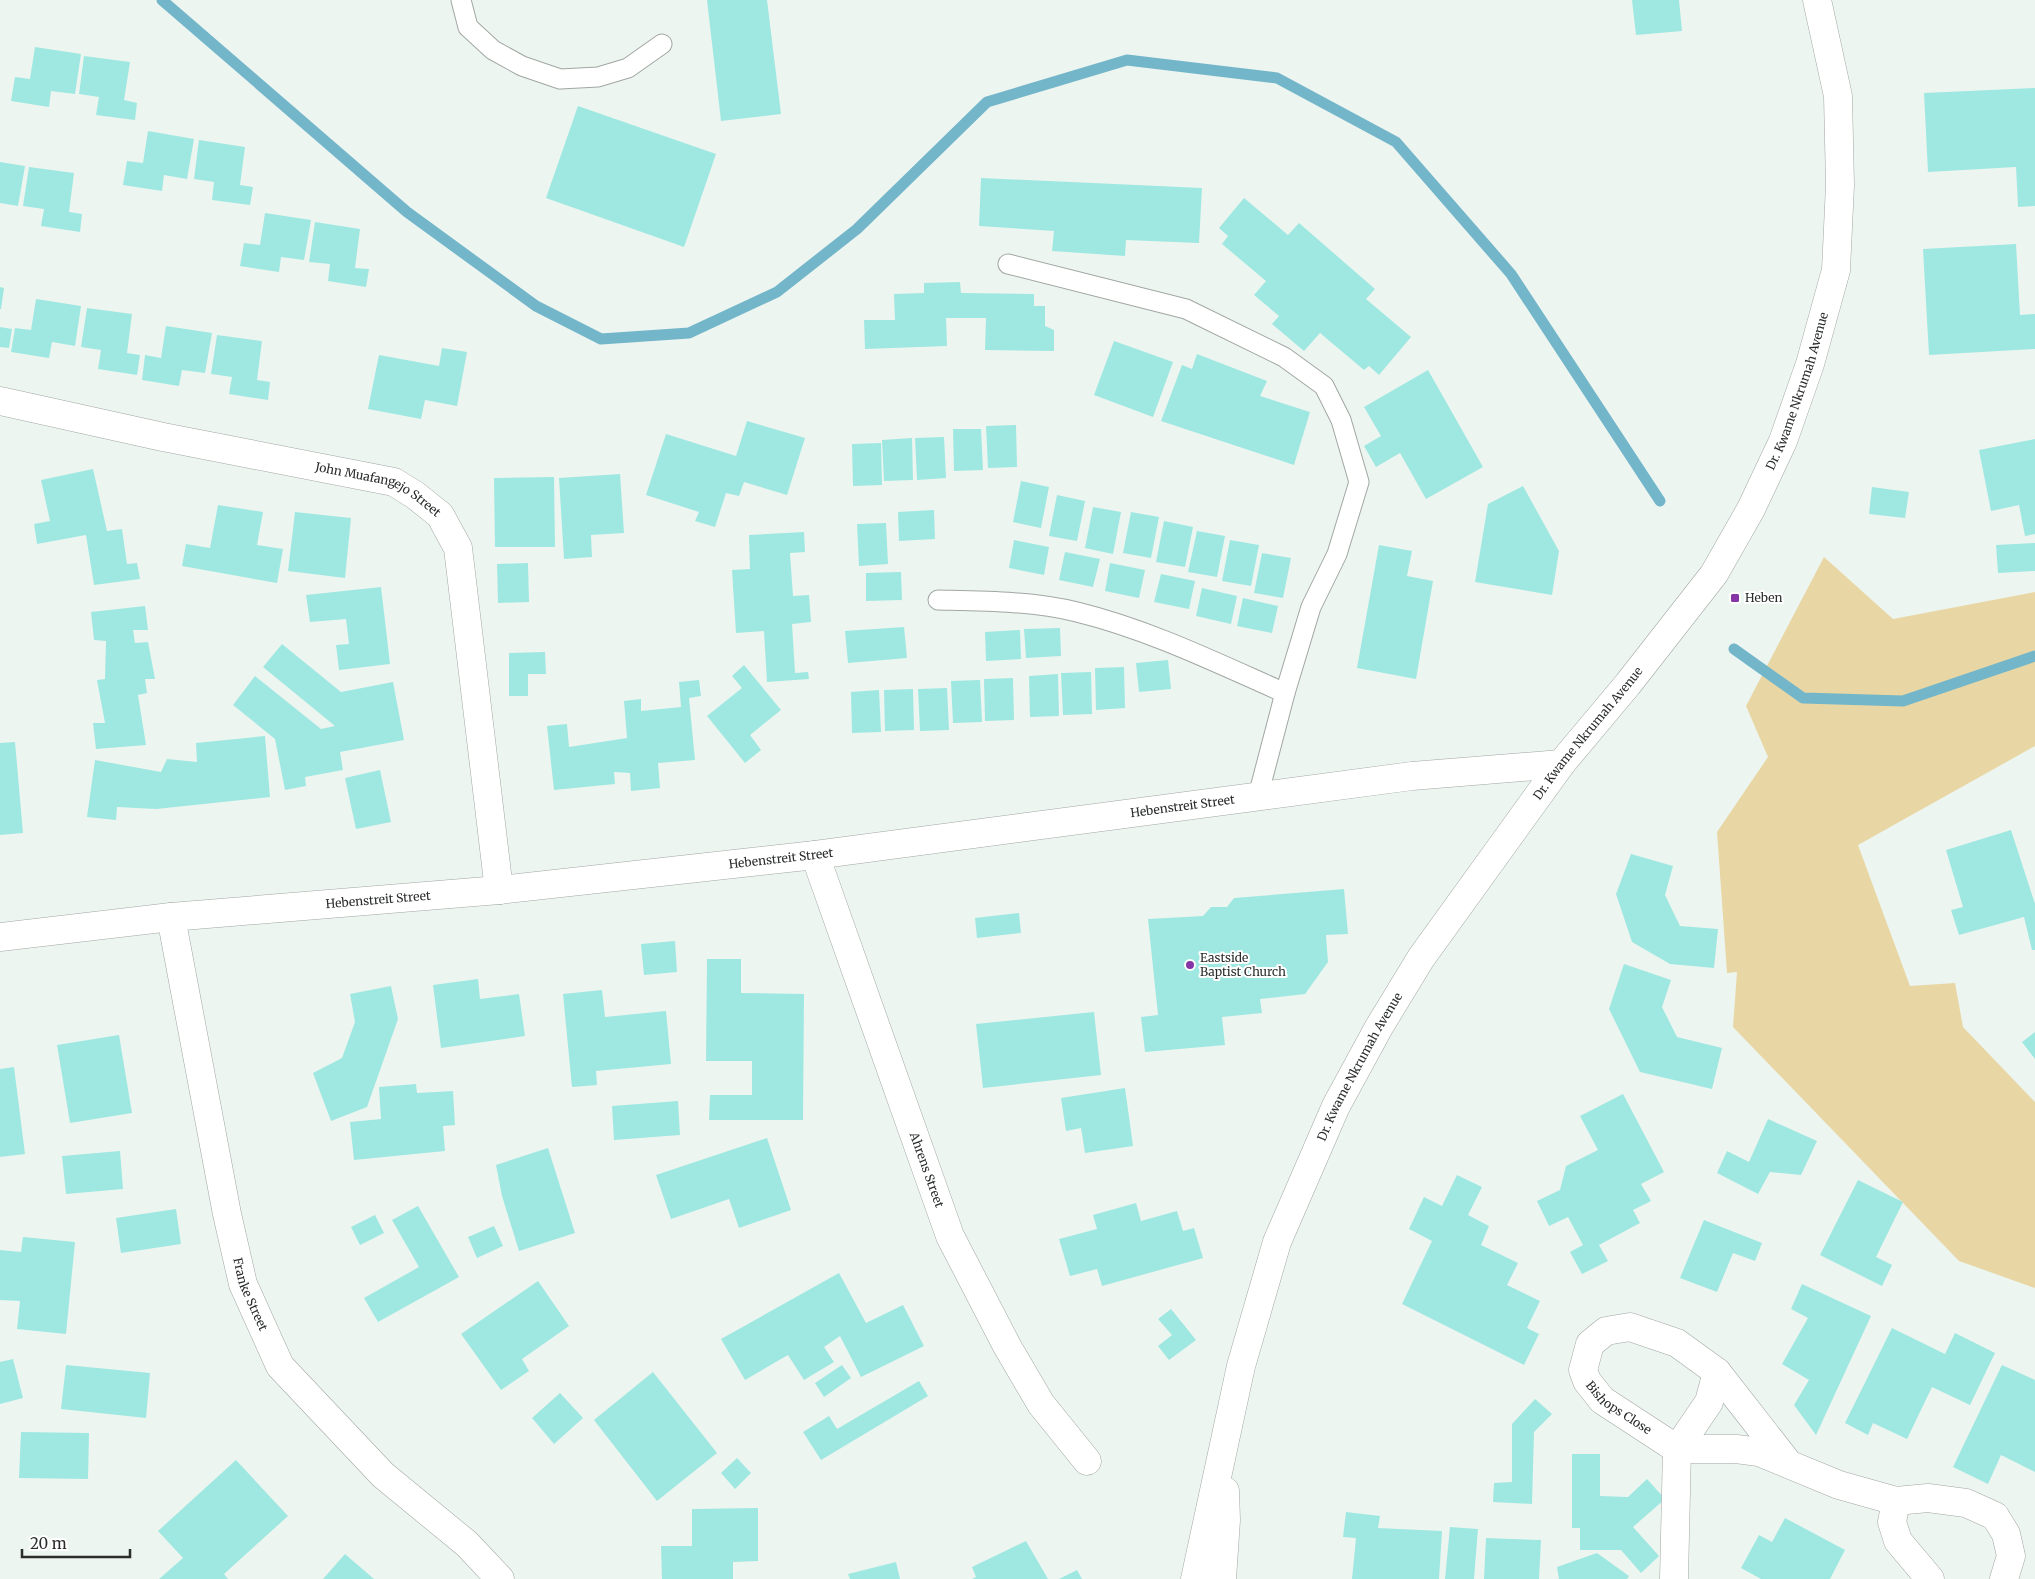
<svg xmlns="http://www.w3.org/2000/svg" width="2035" height="1579" font-family="Merriweather,serif">
  <style>
    .green { fill: #e8d7a4 }
    .lines { fill: none; stroke-linecap: round; stroke-linejoin: round }
    .stream { stroke: #73b6ca; stroke-width: 11 }
    .building { fill: #9fe8e1 }
    .lane-casing { stroke: #a1a7a3; stroke-width: 21 }
    .street-casing { stroke: #a1a7a3; stroke-width: 29 }
    .secondary-casing { stroke: #a1a7a3; stroke-width: 29 }
    .lane { stroke: #fff; stroke-width: 19 }
    .street { stroke: #fff; stroke-width: 28 }
    .secondary { stroke: #fff; stroke-width: 28 }
    .poi-dot { fill: #8535a5; stroke: #fff; stroke-width: 2 }
    .labels { text-anchor: middle; stroke-width: 4; stroke-linejoin: round; paint-order: stroke }
    .street-label { font-size: 12px; fill: #2a2d2b; stroke: #fff }
    .poi-label { font-size: 12px; fill: #2a2d2b; stroke: #fff; text-anchor: start }
  </style>
  <rect width="100%" height="100%" fill="#edf5f0"/>
  <!-- green -->
  <polygon class="green" points="1824,557 1893,619 2035,592 2035,746 1858,845 1910,986 1955,983 1963,1027 2035,1102 2035,1288 1959,1261 1733,1027 1737,972 1727,973 1717,832 1768,757 1746,706"/>
  <g class="lines">
    <!-- stream -->
    <g class="stream">
      <polyline points="162,0 407,212 536,306 601,339 689,333 777,292 857,229 987,102 1127,60 1277,78 1396,142 1511,274 1660,501"/>
      <polyline points="1734,649 1803,698 1903,701 2035,656"/>
    </g>
  </g>
  <!-- building -->
  <g class="building">
    <polygon points="707,0 767,0 781,114 721,121"/>
    <polygon points="1632,0 1679,0 1682,31 1636,35"/>
    <polygon points="35,47 81,54 75,94 51,91 49,107 11,101 15,77 30,79"/>
    <polygon points="84,56 130,62 124,100 137,103 135,120 96,115 99,97 79,94"/>
    <polygon points="2035,88 2035,206 2018,207 2016,167 1928,172 1924,93"/>
    <polygon points="578,106 716,154 684,247 546,198"/>
    <polygon points="148,131 194,139 187,179 164,175 162,191 123,185 127,161 143,163"/>
    <polygon points="199,140 245,147 240,185 253,187 250,205 212,200 214,182 194,179"/>
    <polygon points="0,162 25,166 18,206 0,203"/>
    <polygon points="29,167 74,173 69,212 82,214 80,232 41,226 44,209 23,206"/>
    <polygon points="981,178 1202,188 1199,243 1126,240 1125,256 1052,251 1054,231 979,226"/>
    <polygon points="1244,198 1288,235 1299,223 1375,289 1366,299 1411,337 1379,375 1369,366 1364,370 1320,333 1304,351 1272,324 1279,316 1254,295 1266,281 1222,244 1228,236 1219,228"/>
    <polygon points="265,213 311,220 304,260 281,257 279,272 240,266 244,243 260,245"/>
    <polygon points="315,222 360,229 355,268 369,269 366,287 328,281 330,264 309,262"/>
    <polygon points="2016,244 2020,315 2035,314 2035,349 1929,355 1923,249"/>
    <polygon points="960,282 961,293 1034,294 1034,306 1045,306 1045,326 1054,330 1054,351 985,350 986,318 946,318 947,346 865,349 864,320 895,320 894,294 924,293 924,283"/>
    <polygon points="0,287 4,288 1,309 0,309"/>
    <polygon points="36,299 81,306 75,346 52,342 49,358 11,352 15,328 31,330"/>
    <polygon points="87,308 132,314 127,353 140,355 137,375 98,369 101,350 81,347"/>
    <polygon points="166,326 212,333 205,373 182,370 179,386 142,380 145,355 161,358"/>
    <polygon points="0,327 12,329 9,348 0,347"/>
    <polygon points="217,335 262,341 257,380 270,382 268,400 229,394 232,377 211,374"/>
    <polygon points="1114,341 1173,362 1153,417 1094,395"/>
    <polygon points="442,348 467,352 457,406 425,400 421,419 368,409 379,355 439,366"/>
    <polygon points="1197,354 1267,381 1260,396 1310,412 1294,465 1161,421 1182,365 1192,369"/>
    <polygon points="1428,370 1483,467 1426,499 1400,453 1376,467 1364,446 1381,436 1364,407"/>
    <polygon points="747,421 805,438 787,495 744,482 739,496 726,493 715,527 695,521 699,512 646,495 666,434 736,456"/>
    <polygon points="1016,425 1017,467 988,468 986,426"/>
    <polygon points="953,429 981,429 983,470 954,471"/>
    <polygon points="944,437 946,478 917,480 915,438"/>
    <polygon points="912,438 913,480 884,481 882,440"/>
    <polygon points="2035,439 2035,534 2025,536 2019,505 1991,511 1979,450"/>
    <polygon points="881,443 882,485 853,486 852,444"/>
    <polygon points="93,469 107,531 122,529 127,564 137,563 140,579 94,585 86,535 37,544 34,524 50,521 41,480"/>
    <polygon points="620,474 624,533 591,535 592,557 564,559 559,478"/>
    <polygon points="554,477 555,547 495,547 494,478"/>
    <polygon points="1021,481 1049,487 1041,528 1013,522"/>
    <polygon points="1523,486 1559,551 1552,595 1475,582 1488,504"/>
    <polygon points="1872,487 1909,492 1905,518 1869,514"/>
    <polygon points="1057,495 1085,501 1077,541 1049,536"/>
    <polygon points="218,505 263,512 257,545 283,549 277,583 182,566 186,544 210,548"/>
    <polygon points="1093,507 1121,512 1113,554 1085,548"/>
    <polygon points="934,510 935,539 899,541 898,512"/>
    <polygon points="295,512 351,518 345,578 288,571"/>
    <polygon points="1131,512 1159,517 1151,558 1123,553"/>
    <polygon points="1164,521 1193,527 1185,567 1156,562"/>
    <polygon points="886,523 888,564 859,566 857,524"/>
    <polygon points="1197,531 1225,536 1217,577 1188,572"/>
    <polygon points="804,532 805,552 790,553 793,596 809,595 811,622 792,624 795,673 808,672 809,679 767,682 764,631 736,633 732,570 750,569 749,535"/>
    <polygon points="1014,540 1049,547 1044,575 1009,568"/>
    <polygon points="1230,540 1259,545 1251,586 1222,581"/>
    <polygon points="2035,543 2035,571 1998,573 1996,545"/>
    <polygon points="1379,545 1412,551 1407,576 1433,581 1416,679 1357,668"/>
    <polygon points="1065,552 1100,559 1093,587 1059,580"/>
    <polygon points="1262,553 1291,558 1283,598 1254,593"/>
    <polygon points="528,563 529,602 498,603 497,564"/>
    <polygon points="1110,563 1145,570 1139,598 1105,591"/>
    <polygon points="901,572 902,600 866,601 866,573"/>
    <polygon points="1161,574 1195,581 1189,609 1154,602"/>
    <polygon points="381,587 390,664 339,670 336,645 349,644 346,619 310,622 306,595"/>
    <polygon points="1202,588 1237,596 1231,624 1196,616"/>
    <polygon points="1243,598 1278,606 1272,633 1237,626"/>
    <polygon points="145,606 148,630 133,630 135,643 148,642 155,679 145,679 147,693 138,695 146,745 96,749 93,723 105,723 97,680 105,679 106,641 94,640 91,612"/>
    <polygon points="904,627 907,658 848,663 845,631"/>
    <polygon points="1060,628 1061,656 1026,658 1024,629"/>
    <polygon points="1020,630 1021,659 986,661 985,632"/>
    <polygon points="282,644 341,692 393,682 404,740 340,752 343,770 305,777 306,786 285,790 275,739 233,705 255,676 321,729 335,726 263,667"/>
    <polygon points="545,652 546,674 528,674 528,696 509,696 509,653"/>
    <polygon points="1168,660 1171,689 1139,692 1136,663"/>
    <polygon points="744,665 781,710 750,735 761,750 745,763 707,716 742,688 732,676"/>
    <polygon points="1124,667 1125,708 1096,710 1095,668"/>
    <polygon points="1091,672 1092,714 1063,715 1061,673"/>
    <polygon points="1058,674 1059,716 1030,717 1029,676"/>
    <polygon points="1013,678 1014,720 985,721 984,679"/>
    <polygon points="699,680 701,696 689,698 695,760 658,763 660,788 631,791 630,773 614,772 615,784 554,790 547,726 567,724 569,747 627,738 624,701 641,699 641,711 681,707 679,682"/>
    <polygon points="980,680 982,722 953,723 951,681"/>
    <polygon points="947,688 949,730 920,731 918,689"/>
    <polygon points="913,689 914,730 885,731 884,690"/>
    <polygon points="879,690 881,732 852,733 851,692"/>
    <polygon points="265,736 270,797 156,809 117,807 116,820 87,817 95,760 161,772 167,759 197,762 196,743"/>
    <polygon points="15,742 23,833 0,835 0,743"/>
    <polygon points="380,770 391,822 356,829 345,778"/>
    <polygon points="2011,830 2035,904 2035,950 2032,950 2024,917 1959,935 1951,910 1963,907 1946,850"/>
    <polygon points="1631,854 1673,866 1665,895 1680,926 1718,929 1714,968 1670,964 1632,942 1616,894"/>
    <polygon points="1344,889 1348,934 1326,935 1328,962 1305,994 1260,999 1262,1013 1222,1017 1225,1045 1145,1052 1141,1017 1158,1015 1148,919 1203,916 1211,907 1227,907 1234,898"/>
    <polygon points="1019,913 1021,933 977,938 975,918"/>
    <polygon points="675,941 677,972 644,975 641,944"/>
    <polygon points="707,959 741,959 741,993 804,994 803,1120 709,1120 710,1095 752,1095 752,1061 706,1061"/>
    <polygon points="1624,964 1671,980 1662,1007 1677,1037 1722,1048 1712,1089 1640,1072 1609,1009"/>
    <polygon points="478,979 480,999 519,994 525,1036 441,1048 433,985"/>
    <polygon points="391,986 398,1019 367,1107 331,1121 313,1073 342,1058 355,1022 350,994"/>
    <polygon points="602,990 605,1017 666,1011 671,1064 596,1071 597,1085 572,1087 563,994"/>
    <polygon points="1094,1012 1101,1075 983,1088 976,1024"/>
    <polygon points="2035,1032 2035,1059 2022,1042"/>
    <polygon points="119,1035 132,1113 70,1123 57,1045"/>
    <polygon points="14,1067 25,1154 0,1157 0,1069"/>
    <polygon points="416,1084 417,1093 453,1091 455,1125 443,1126 445,1151 354,1160 350,1122 381,1119 379,1087"/>
    <polygon points="1125,1088 1133,1146 1085,1153 1081,1128 1066,1131 1061,1098"/>
    <polygon points="1623,1094 1664,1172 1641,1184 1651,1201 1633,1210 1640,1223 1599,1245 1608,1261 1582,1274 1570,1252 1583,1245 1568,1217 1549,1226 1537,1201 1560,1190 1566,1166 1598,1150 1580,1116"/>
    <polygon points="678,1101 680,1135 614,1140 612,1106"/>
    <polygon points="1768,1119 1817,1141 1801,1175 1770,1172 1758,1194 1717,1173 1727,1151 1749,1162"/>
    <polygon points="767,1138 791,1210 739,1228 729,1199 671,1219 656,1175"/>
    <polygon points="548,1148 575,1233 519,1251 502,1196 496,1165"/>
    <polygon points="120,1151 123,1189 66,1194 62,1156"/>
    <polygon points="1457,1175 1482,1187 1468,1215 1489,1226 1481,1245 1518,1263 1507,1285 1540,1301 1527,1328 1539,1334 1524,1365 1402,1304 1432,1241 1409,1229 1424,1197 1442,1206"/>
    <polygon points="1858,1180 1903,1202 1876,1257 1892,1265 1882,1286 1820,1255"/>
    <polygon points="1136,1203 1141,1221 1177,1211 1183,1231 1194,1228 1203,1258 1102,1286 1097,1269 1070,1276 1059,1239 1097,1229 1093,1215"/>
    <polygon points="418,1206 459,1277 378,1322 364,1298 419,1267 392,1220"/>
    <polygon points="176,1209 181,1244 121,1253 116,1218"/>
    <polygon points="375,1215 384,1233 360,1245 351,1227"/>
    <polygon points="1704,1220 1762,1243 1755,1261 1733,1253 1717,1292 1680,1278"/>
    <polygon points="494,1226 503,1246 477,1258 468,1237"/>
    <polygon points="23,1237 75,1242 66,1334 17,1329 20,1301 0,1300 0,1250 21,1252"/>
    <polygon points="839,1273 866,1323 903,1305 924,1346 861,1377 840,1336 824,1347 834,1362 804,1380 788,1355 745,1380 721,1339"/>
    <polygon points="538,1281 569,1326 522,1359 529,1371 501,1390 461,1334"/>
    <polygon points="1802,1284 1871,1316 1816,1435 1794,1405 1809,1380 1782,1364 1808,1318 1791,1309"/>
    <polygon points="1171,1309 1196,1340 1169,1360 1158,1346 1172,1335 1158,1319"/>
    <polygon points="1892,1328 1945,1354 1955,1333 1995,1353 1970,1405 1932,1387 1907,1439 1873,1423 1868,1435 1845,1423"/>
    <polygon points="13,1359 23,1398 0,1404 0,1362"/>
    <polygon points="66,1365 150,1373 146,1418 61,1409"/>
    <polygon points="842,1365 851,1378 824,1397 815,1383"/>
    <polygon points="2002,1365 2035,1380 2035,1472 2001,1455 1988,1484 1953,1467"/>
    <polygon points="653,1372 717,1453 657,1501 594,1420"/>
    <polygon points="919,1381 928,1396 821,1460 803,1432 829,1416 837,1429"/>
    <polygon points="560,1393 583,1418 554,1444 532,1418"/>
    <polygon points="1535,1399 1552,1414 1534,1432 1532,1504 1493,1502 1494,1483 1512,1482 1512,1424"/>
    <polygon points="21,1432 89,1433 88,1479 19,1478"/>
    <polygon points="1572,1454 1600,1454 1600,1496 1628,1497 1647,1479 1665,1499 1633,1527 1659,1556 1641,1573 1621,1550 1580,1550 1580,1528 1572,1528"/>
    <polygon points="737,1458 751,1473 735,1489 721,1473"/>
    <polygon points="236,1460 288,1516 224,1574 228,1579 159,1579 183,1558 158,1531"/>
    <polygon points="758,1508 758,1561 733,1562 733,1579 662,1579 661,1546 692,1546 692,1509"/>
    <polygon points="1346,1512 1380,1516 1378,1528 1442,1531 1439,1579 1352,1579 1356,1538 1343,1537"/>
    <polygon points="1785,1518 1845,1550 1830,1579 1761,1579 1741,1568 1759,1535 1772,1542"/>
    <polygon points="1450,1527 1478,1529 1474,1579 1445,1579"/>
    <polygon points="1486,1538 1541,1540 1539,1579 1484,1579"/>
    <polygon points="1026,1541 1048,1579 972,1579 976,1577 972,1567"/>
    <polygon points="1597,1553 1629,1576 1627,1579 1559,1579 1557,1567"/>
    <polygon points="345,1554 374,1579 323,1579"/>
    <polygon points="896,1562 900,1579 850,1579 848,1574"/>
    <polygon points="1077,1570 1082,1579 1059,1579"/>
  </g>
  <g class="lines">
    <defs>
      <g id="lane">
        <polyline points="461,0 468,27 493,50 522,66 560,79 598,77 628,68 662,44"/>
        <polyline points="1008,264 1186,309 1284,357 1324,386 1341,420 1359,482 1337,554 1311,607 1285,693 1258,796"/>
        <path d="M938 600C984 601 1032 601 1077 612 1150 630 1217 663 1285 693"/>
      </g>
      <g id="street">
        <path id="s1" d="M0 401 163 437 394 482 415 495 440 515 458 548 499 890"/>
        <path id="s2" d="M815 855 950 1236 1007 1346 1041 1404 1087 1461"/>
        <path id="s3" d="M171 917 227 1214 243 1284 280 1366 383 1475 467 1544 500 1579"/>
        <path id="s4" d="M0 937 171 917 499 890 815 855 1412 776 1561 764"/>
        <path id="s5" d="M1788 1463 1717 1372 1677 1343 1630 1327 1606 1331 1590 1344 1583 1370 1587 1381 1602 1400 1677 1449H1736L1759 1452 1839 1485 1896 1501 1928 1498 1966 1503 1995 1516 2006 1534 2011 1556 2004 1579"/>
        <polyline points="1896,1501 1892,1522 1898,1541 1930,1579"/>
        <polyline points="1674,1579 1677,1449 1709,1402 1717,1372"/>
      </g>
      <g id="secondary">
        <path id="s6" d="M1195 1579 1241 1366 1277 1242 1336 1106 1379 1027 1421 958 1561 764 1628 684 1714 574 1751 509 1783 441 1810 364 1836 270 1840 185 1838 96 1817 0"/>
        <polyline points="1222,1579 1226,1520 1225,1491"/>
      </g>
    </defs>
    <!-- lane casing -->
    <use href="#lane" class="lane-casing"/>
    <!-- street casing -->
    <use href="#street" class="street-casing"/>
    <!-- secondary casing -->
    <use href="#secondary" class="secondary-casing"/>
    <!-- lane -->
    <use href="#lane" class="lane"/>
    <!-- street -->
    <use href="#street" class="street"/>
    <!-- secondary -->
    <use href="#secondary" class="secondary"/>
  </g>
  <!-- markers -->
  <g class="poi-dot">
    <rect x="1730" y="593" width="10" height="10" rx="2.5"/>
    <circle cx="1190" cy="965" r="5"/>
  </g>
  <g class="labels">
    <!-- street labels -->
    <g class="street-label">
      <text dy="4" stroke="none"><textPath href="#s6" startOffset="1351">Dr. Kwame Nkrumah Avenue</textPath></text>
      <text dy="4" stroke="none"><textPath href="#s1" startOffset="390">John Muafangejo Street</textPath></text>
      <text dy="4" stroke="none"><textPath href="#s6" startOffset="946">Dr. Kwame Nkrumah Avenue</textPath></text>
      <text dy="4" stroke="none"><textPath href="#s4" startOffset="1190">Hebenstreit Street</textPath></text>
      <text dy="4" stroke="none"><textPath href="#s4" startOffset="785">Hebenstreit Street</textPath></text>
      <text dy="4" stroke="none"><textPath href="#s4" startOffset="380">Hebenstreit Street</textPath></text>
      <text dy="4" stroke="none"><textPath href="#s6" startOffset="541">Dr. Kwame Nkrumah Avenue</textPath></text>
      <text dy="4" stroke="none"><textPath href="#s2" startOffset="334">Ahrens Street</textPath></text>
      <text dy="4" stroke="none"><textPath href="#s3" startOffset="386">Franke Street</textPath></text>
      <text dy="4" stroke="none"><textPath href="#s5" startOffset="340">Bishops Close</textPath></text>
    </g>
    <!-- poi labels -->
    <g class="poi-label">
      <text x="1745" y="602">Heben</text>
      <text x="1200" y="962">Eastside<tspan x="1200" dy="14">Baptist Church</tspan></text>
    </g>
  </g>
  <!-- scale -->
  <path d="M22 1549v8h108v-8" fill="none" stroke="#2a2d2b" stroke-width="2.5"/>
  <text x="30" y="1549" font-size="15" fill="#2a2d2b" stroke="#ffffff" stroke-width="4" paint-order="stroke">20 m</text>
</svg>
